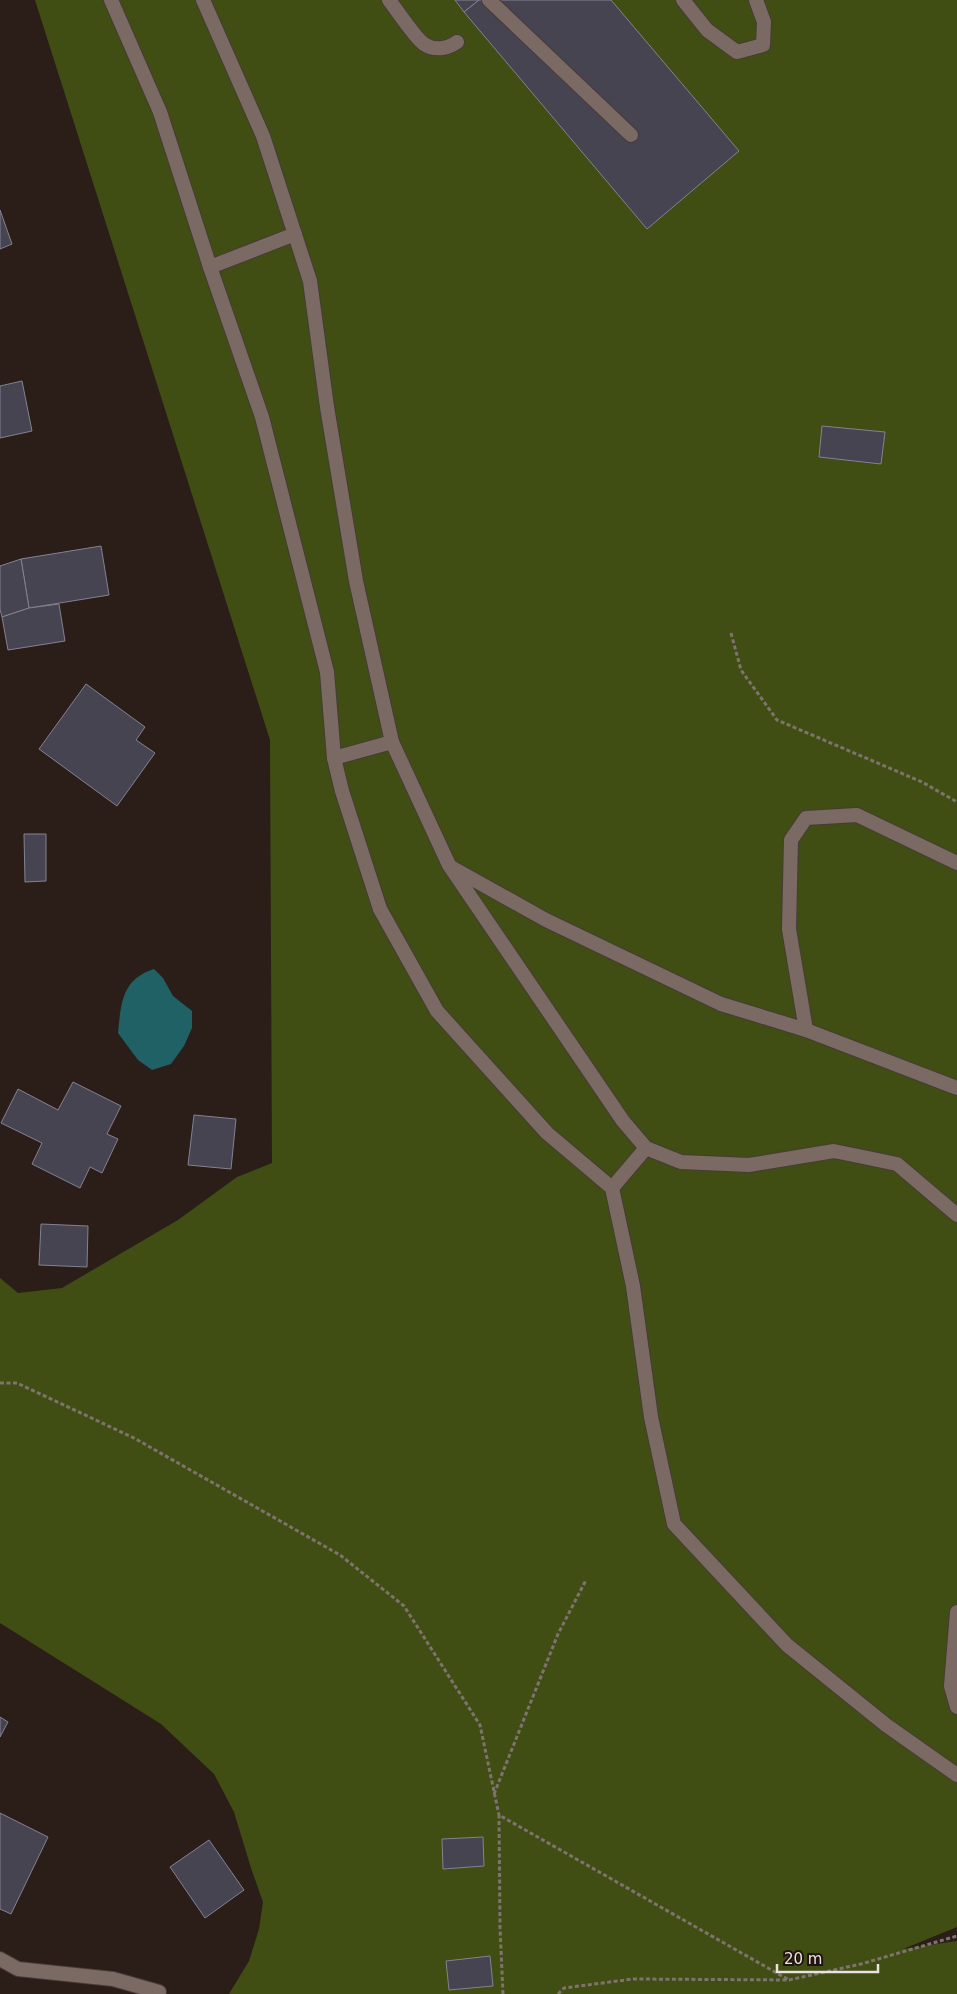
<svg xmlns="http://www.w3.org/2000/svg" width="957" height="1994" font-family="'DejaVu Sans',sans-serif">
  <style>
    .green { fill: #404e13 }
    .water { fill: #1f6164 }
    .building { fill: #464451; stroke: #848291 }
    .lines { fill: none; stroke-linecap: round; stroke-linejoin: round }
    .service-casing { stroke: #473b38; stroke-width: 16 }
    .minor-casing { stroke: #473b38; stroke-width: 16 }
    .path { stroke: #7f736f; stroke-width: 3; stroke-dasharray: 4 2.5; stroke-linecap: butt }
    .service { stroke: #7b6a64; stroke-width: 14 }
    .minor { stroke: #7b6a64; stroke-width: 14 }
  </style>
  <rect width="100%" height="100%" fill="#2b1e19"/>
  <!-- green -->
  <polygon class="green" points="35,0 957,0 957,1927 903,1949 957,1941 957,1994 229,1994 249,1961 259,1929 263,1902 251,1868 234,1812 214,1774 161,1724 0,1623 0,1278 18,1293 62,1288 178,1220 237,1177 272,1163 270,740"/>
  <!-- water -->
  <path class="water" d="M154 969 163 978 173 996 192 1011V1028L184 1046 171 1064 152 1070 138 1060 118 1033C121 1003 122 979 154 969Z"/>
  <!-- building -->
  <g class="building">
    <polygon points="455,0 479,0 464,12"/>
    <polygon points="479,0 611,0 739,151 647,229 464,12"/>
    <polygon points="0,210 12,244 0,249"/>
    <polygon points="22,381 32,431 0,438 0,386"/>
    <polygon points="822,426 885,432 881,464 819,457"/>
    <polygon points="101,546 109,595 29,608 21,559"/>
    <polygon points="21,559 29,608 2,617 0,609 0,566"/>
    <polygon points="59,604 65,641 8,650 2,617 29,608"/>
    <polygon points="86,684 145,727 136,740 155,753 117,806 39,749"/>
    <polygon points="24,834 46,834 46,881 25,882"/>
    <polygon points="73,1082 121,1106 107,1134 118,1139 102,1173 90,1167 80,1188 32,1164 42,1143 1,1123 18,1089 58,1110"/>
    <polygon points="194,1115 236,1119 231,1169 188,1165"/>
    <polygon points="41,1224 88,1226 87,1267 39,1265"/>
    <polygon points="0,1717 8,1722 0,1737"/>
    <polygon points="0,1813 48,1837 11,1914 0,1909"/>
    <polygon points="483,1837 484,1866 443,1869 442,1839"/>
    <polygon points="209,1840 244,1890 205,1918 170,1867"/>
    <polygon points="490,1956 493,1986 449,1990 446,1961"/>
  </g>
  <g class="lines">
    <defs>
      <g id="service">
        <polyline points="111,0 160,112 210,267 262,417 327,672 334,758 342,791 380,909 437,1011 547,1133 612,1188 633,1286 651,1417 674,1524 787,1645 886,1725 957,1775"/>
        <polyline points="203,0 263,136 310,281 327,407 356,581 392,742 449,865 623,1121 646,1148 681,1162 749,1165 834,1151 897,1164 957,1215"/>
        <path d="M389 0C396 9 416 39 424 44 434 51 447 49 457 42"/>
        <polyline points="489,0 631,135"/>
        <polyline points="683,0 707,30 737,52 763,45 764,22 756,0"/>
        <polyline points="210,267 295,234"/>
        <polyline points="334,758 392,742"/>
        <polyline points="957,863 857,815 806,818 791,840 789,929 806,1030 957,1088"/>
        <polyline points="451,867 546,920 721,1004 806,1030"/>
        <polyline points="612,1188 646,1148"/>
        <polyline points="957,1612 951,1686 957,1707"/>
      </g>
      <polyline id="minor" points="0,1959 18,1969 113,1979 159,1992"/>
    </defs>
    <!-- service casing -->
    <use href="#service" class="service-casing"/>
    <!-- minor casing -->
    <use href="#minor" class="minor-casing"/>
    <!-- path -->
    <g class="path">
      <polyline points="731,633 741,670 777,720 922,782 957,802"/>
      <polyline points="0,1383 17,1383 134,1438 340,1555 404,1606 480,1725 499,1815"/>
      <polyline points="494,1794 558,1634 586,1580"/>
      <polyline points="503,1994 500,1928 499,1815 789,1980"/>
      <polyline points="558,1994 564,1988 633,1979 789,1980 861,1964 957,1936"/>
    </g>
    <!-- service -->
    <use href="#service" class="service"/>
    <!-- minor -->
    <use href="#minor" class="minor"/>
  </g>
  <!-- scale -->
  <path d="M777 1964v8h101v-8" fill="none" stroke="#ebe1de" stroke-width="2.5"/>
  <text x="784" y="1964" font-size="15" fill="#ebe1de" stroke="#211410" stroke-width="4" paint-order="stroke">20 m</text>
</svg>
